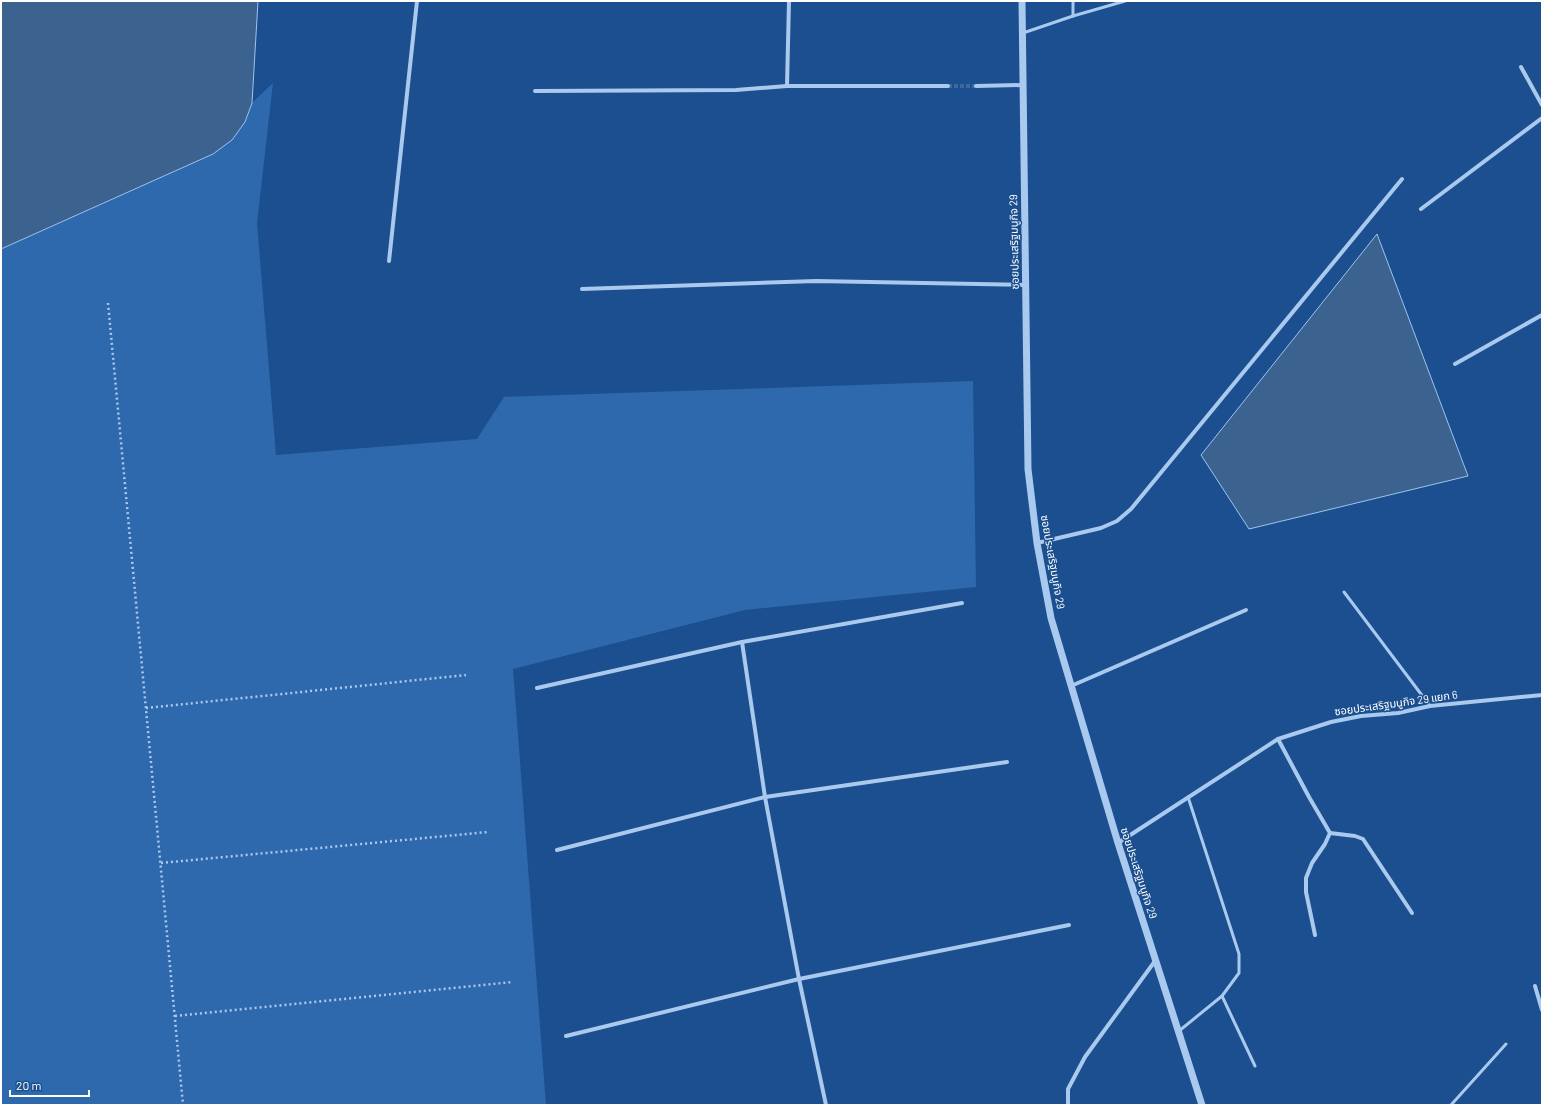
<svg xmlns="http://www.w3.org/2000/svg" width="1543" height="1106" font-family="Barlow,'Noto Sans Thai',sans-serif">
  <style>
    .green { fill: #2e69ad }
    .water { fill: #3c6290; stroke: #9cc4f0 }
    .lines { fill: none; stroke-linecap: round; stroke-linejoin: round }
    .minor-tunnel { stroke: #3d69a0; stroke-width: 4; stroke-dasharray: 4 2; stroke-linecap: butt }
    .path { stroke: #a9c9ee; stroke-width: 2.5; stroke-dasharray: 2 3; stroke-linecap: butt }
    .service { stroke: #a9c9ee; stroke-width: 3 }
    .minor { stroke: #a9c9ee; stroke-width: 4 }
    .tertiary { stroke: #a9c9ee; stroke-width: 7 }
    .labels { text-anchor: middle; stroke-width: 3; stroke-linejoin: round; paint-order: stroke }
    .street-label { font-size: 11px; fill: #fff; stroke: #1b4f8f }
  </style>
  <rect width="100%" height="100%" fill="#1b4f8f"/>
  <!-- green -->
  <polygon class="green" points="273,83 257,223 276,455 477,439 504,397 973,381 976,587 745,610 513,669 546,1105 1,1105 1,249 213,154 245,122 252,103"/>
  <!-- water -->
  <g class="water">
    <polygon points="1,1 258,1 252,103 245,122 232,140 213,154 1,249"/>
    <polygon points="1377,234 1468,476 1249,529 1201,455"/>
  </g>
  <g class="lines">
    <!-- minor-tunnel -->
    <polyline class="minor-tunnel" points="948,86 976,86"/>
    <!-- path -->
    <g class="path">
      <polyline points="108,303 183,1105"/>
      <polyline points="146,708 466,675"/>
      <polyline points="161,863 488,832"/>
      <polyline points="175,1016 512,982"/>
    </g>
    <!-- service -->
    <g class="service">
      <polyline points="1073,1 1073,16"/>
      <polyline points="1023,33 1073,16 1125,1"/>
      <polyline points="1344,592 1430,706"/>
      <polyline points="1222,996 1255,1066"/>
      <polyline points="1179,1031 1222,996 1239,973 1239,954 1188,797"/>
      <polyline points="1451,1105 1506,1044"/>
    </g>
    <!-- minor -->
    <g class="minor">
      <polyline points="1521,67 1542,105"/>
      <polyline points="787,86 789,1"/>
      <polyline points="976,86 1022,85"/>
      <polyline points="535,91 736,90 787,86 948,86"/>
      <polyline points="1421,209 1542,118"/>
      <polyline points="389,261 417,1"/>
      <polyline points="582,289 816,281 1026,285"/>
      <polyline points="1455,364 1542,315"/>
      <polyline points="1037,543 1101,528 1117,521 1131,509 1402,179"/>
      <polyline points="742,642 765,797 799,979 826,1105"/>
      <polyline points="1071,686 1246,610"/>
      <polyline points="537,688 742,642 962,603"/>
      <polyline points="1278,739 1309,797 1330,833 1325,844 1312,863 1306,878 1306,892 1315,935"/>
      <polyline points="1330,833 1355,836 1363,839 1412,913"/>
      <polyline points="1118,843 1278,739 1331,722 1361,716 1398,713 1430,706 1542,695"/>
      <polyline points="557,850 765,797 1007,762"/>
      <polyline points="1535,986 1542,1010"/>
      <polyline points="566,1036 799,979 1069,925"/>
      <polyline points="1068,1105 1068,1089 1085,1057 1155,961"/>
    </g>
    <!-- tertiary -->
    <polyline class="tertiary" points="1022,1 1028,469 1037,543 1051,618 1118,843 1202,1105"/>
  </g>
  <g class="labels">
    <!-- street labels -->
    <g class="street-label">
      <text transform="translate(1014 242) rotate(-91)" y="4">ซอยประเสริฐมนูกิจ 29</text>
      <text transform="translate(1053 562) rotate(80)" y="4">ซอยประเสริฐมนูกิจ 29</text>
      <text transform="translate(1396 703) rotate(-8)" y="4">ซอยประเสริฐมนูกิจ 29 แยก 6</text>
      <text transform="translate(1139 873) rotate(72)" y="4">ซอยประเสริฐมนูกิจ 29</text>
    </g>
  </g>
  <!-- border -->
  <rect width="1543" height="1106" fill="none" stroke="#ffffff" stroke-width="4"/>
  <!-- scale -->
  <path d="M10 1090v6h79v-6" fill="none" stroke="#ffffff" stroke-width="2"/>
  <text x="16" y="1090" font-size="12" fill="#ffffff" stroke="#1b4f8f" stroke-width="3" paint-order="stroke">20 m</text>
</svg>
